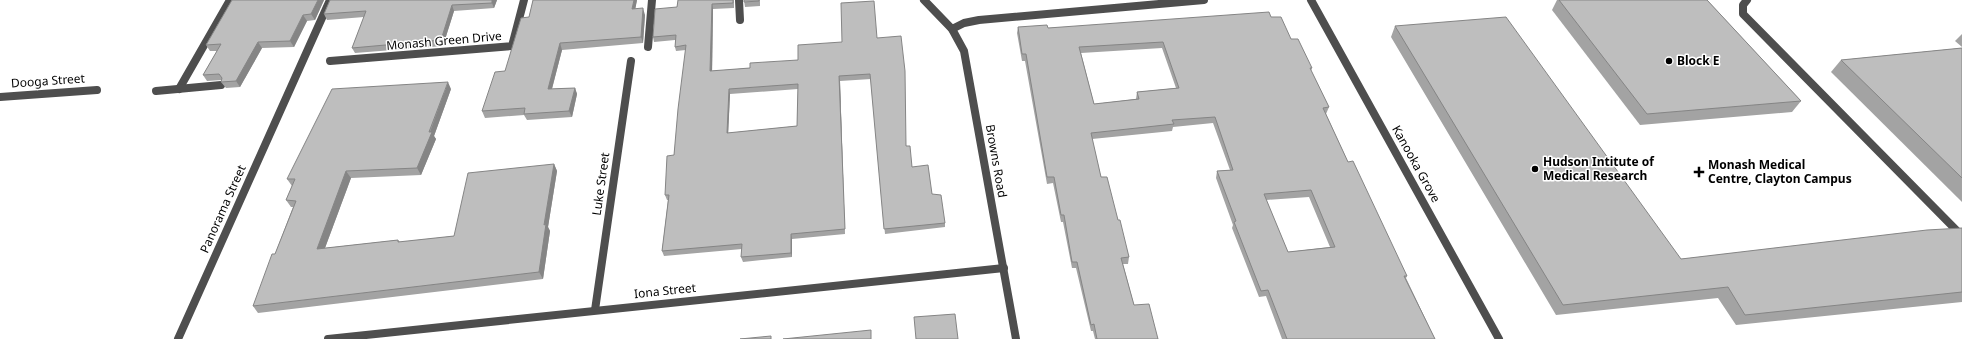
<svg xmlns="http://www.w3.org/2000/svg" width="1962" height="339" font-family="'Noto Sans',sans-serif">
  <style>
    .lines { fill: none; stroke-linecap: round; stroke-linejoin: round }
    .lane { stroke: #4e4e4e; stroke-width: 8 }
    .street { stroke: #4e4e4e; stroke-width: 8 }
    .wall { fill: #a3a3a3; fill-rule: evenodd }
    .shaded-wall { fill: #858585 }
    .building { fill: #bebebe; stroke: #858585; fill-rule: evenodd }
    .poi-dot { fill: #000; stroke: #fff; stroke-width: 1.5 }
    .labels { text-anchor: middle; stroke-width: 3; stroke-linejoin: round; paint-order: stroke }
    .street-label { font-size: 12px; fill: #000; stroke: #fff }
    .poi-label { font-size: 12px; font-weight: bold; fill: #000; stroke: #fff; text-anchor: start }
  </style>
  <rect width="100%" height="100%" fill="#fff"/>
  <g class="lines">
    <!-- lane -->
    <polyline class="lane" points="1747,0 1743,5 1743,14 1962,236"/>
    <!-- street -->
    <g class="street">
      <polyline points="739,0 740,20"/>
      <polyline points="924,0 952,29 964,51 1016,339"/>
      <polyline points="1311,0 1499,339"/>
      <polyline points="952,29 964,23 979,20 1204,0"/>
      <polyline points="648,47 652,0"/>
      <polyline points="330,61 512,46 524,0"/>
      <polyline points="179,89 230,0"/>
      <polyline points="156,91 221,85"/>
      <polyline points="0,97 97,90"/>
      <polyline points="595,310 631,61"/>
      <polyline points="178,339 330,0"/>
      <polyline points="328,339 1004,268"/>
    </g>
  </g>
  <!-- wall -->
  <g class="wall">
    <polygon points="232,0 324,0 315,20 307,21 294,47 262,48 240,87 226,88 221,82 222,80 207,81 203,75 217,51 210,51 206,45"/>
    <polygon points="330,0 497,0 494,8 454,11 443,46 355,53 352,48 364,17 327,20 324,14"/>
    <polygon points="533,0 637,0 635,9 645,15 643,43 562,50 552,89 575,88 577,94 572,117 527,120 524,115 485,118 482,111 505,71 529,17"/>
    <path d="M678 0H734V8L713 9 712 71 750 68 798 60 877 38 912 167 932 194 945 223V227L885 234 871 79 840 81 845 234 792 239V257L743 262 741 257 742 249 664 256 662 251 668 200H667L665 195 674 155 686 50 676 51 675 47V40L654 42 653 37 677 7ZM798 89 797 126 728 133 730 94Z"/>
    <polygon points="744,0 760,0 760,6 745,7"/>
    <polygon points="1557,0 1707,0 1801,101 1792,112 1640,125 1552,10"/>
    <path d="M1271 17 1291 39 1312 68 1311 71 1329 107 1326 114 1348 162 1407 276 1406 278 1435 339H1282L1266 296 1259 297 1232 228 1233 225 1216 178 1217 171 1230 170 1213 123 1173 127 1172 131 1092 139 1101 177 1118 220 1129 257 1128 264H1123L1134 305 1158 339H1095L1093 331H1091L1076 268H1072L1063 222H1061L1053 183 1047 184 1025 61H1022L1017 33 1018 27 1048 28ZM1162 48 1176 88 1137 92 1136 99 1094 104 1081 53ZM1309 197 1330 247 1288 252 1266 200Z"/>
    <polygon points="1395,26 1681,259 1962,228 1962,302 1736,325 1718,298 1556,315 1391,37"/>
    <polygon points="1962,34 1962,47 1955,41"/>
    <polygon points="1962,48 1962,202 1831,72 1841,60"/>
    <polygon points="451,89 434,136 436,139 421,175 351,178 325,248 398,240 400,242 454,236 554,164 557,171 548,227 550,231 543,279 258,313 253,306 275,254 293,207 291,207 286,200 292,186 287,179"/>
  </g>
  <!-- shaded-wall -->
  <g class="shaded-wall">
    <polygon points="318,0 324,0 315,20 311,14"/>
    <polygon points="492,0 497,0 494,8 492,3"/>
    <polygon points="634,0 637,0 634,16 632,9"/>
    <polygon points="712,4 713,9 712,76 710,71"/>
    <polygon points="452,5 454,11 443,46 441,40"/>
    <polygon points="643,8 645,15 643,43 641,37"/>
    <polygon points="303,15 307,21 294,47 290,41"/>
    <polygon points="258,42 262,48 240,87 236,81"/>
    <polygon points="560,43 562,50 550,96 548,89"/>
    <polygon points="839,76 840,81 845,234 845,229"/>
    <polygon points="448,82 451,89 434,136 436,139 421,175 417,168"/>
    <polygon points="575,88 577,94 572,117 569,111"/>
    <polygon points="729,89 730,94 728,138 727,133"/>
    <polygon points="554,164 557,171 548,227 550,231 543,279 539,272 544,225"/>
    <polygon points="346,171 351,178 322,256 317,249"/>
    <polygon points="791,234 792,239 792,257 791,253"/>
  </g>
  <!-- building -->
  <g class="building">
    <polygon points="232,0 318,0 311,14 303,15 290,41 258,42 236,81 221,82 222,78 219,74 203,75 221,44 206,45"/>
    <polygon points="330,0 492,0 492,3 452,5 441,40 352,48 366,11 324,14"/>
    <polygon points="533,0 634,0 632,9 643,8 641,37 560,43 548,89 575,88 569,111 524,114 525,108 482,111 495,72 505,71 521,18 529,17"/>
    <path d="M678 0H733V3L712 4 710 71 750 68V63L798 60V45L842 42 841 3 874 1 877 38 901 36 905 71 906 146H910L912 167 928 165 932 194 941 195 945 223 884 229 870 74 839 76 845 229 791 234V253L741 257 742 244 662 251 669 195H665L667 156 674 155 678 109 686 45 675 47 676 35 653 37 655 9 677 7ZM798 84 797 126 727 133 729 89Z"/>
    <polygon points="744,0 759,0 759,1 744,2"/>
    <polygon points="1559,0 1707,0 1801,101 1647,114"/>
    <path d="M1269 12 1271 17H1281L1291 39H1298L1312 68H1310L1329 107 1323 108 1348 162 1353 161 1407 276H1404L1435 339H1287L1268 290 1261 291 1234 222 1236 221 1217 171 1233 170 1215 117 1172 120 1174 124 1091 133 1101 177H1107L1118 220H1120L1129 257 1121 258 1134 305 1149 304 1158 339H1097L1094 324 1091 325 1077 262H1072L1064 215H1061L1054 177H1047L1026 54H1022L1018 27 1047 25 1048 28ZM1163 42 1179 88 1137 92 1139 99 1094 104 1079 47ZM1311 190 1335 247 1288 252 1264 194Z"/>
    <polygon points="1506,17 1681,259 1927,230 1962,228 1962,292 1745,315 1728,287 1563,305 1395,26"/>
    <polygon points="1962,48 1962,178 1841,60"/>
    <polygon points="448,82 429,132 432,132 417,168 346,171 317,249 398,240 398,242 454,236 468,173 554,164 544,225 546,224 539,272 253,306 272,254 275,254 296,201 286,200 295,179 287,179 332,89"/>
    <polygon points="955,314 958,339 916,339 914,317"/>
    <polygon points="871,330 871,339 783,339"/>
    <polygon points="771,336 771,339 740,339"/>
  </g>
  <!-- markers -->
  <g class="poi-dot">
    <circle cx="1669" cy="61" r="4"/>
    <circle cx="1535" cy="169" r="4"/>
    <path d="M1697 166h4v4h4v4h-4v4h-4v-4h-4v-4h4z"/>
  </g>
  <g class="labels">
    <!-- street labels -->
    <g class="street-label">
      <text transform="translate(444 41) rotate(-5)" y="4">Monash Green Drive</text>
      <text transform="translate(48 81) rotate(-4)" y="4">Dooga Street</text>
      <text transform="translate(996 161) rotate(80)" y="4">Browns Road</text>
      <text transform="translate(1416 164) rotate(61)" y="4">Kanooka Grove</text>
      <text transform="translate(601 184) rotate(-82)" y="4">Luke Street</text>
      <text transform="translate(223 209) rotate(-66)" y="4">Panorama Street</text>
      <text transform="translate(665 291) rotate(-6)" y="4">Iona Street</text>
    </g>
    <!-- poi labels -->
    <g class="poi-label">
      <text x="1677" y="65">Block E</text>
      <text x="1543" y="166">Hudson Intitute of<tspan x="1543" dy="14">Medical Research</tspan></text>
      <text x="1708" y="169">Monash Medical<tspan x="1708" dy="14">Centre, Clayton Campus</tspan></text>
    </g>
  </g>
</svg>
